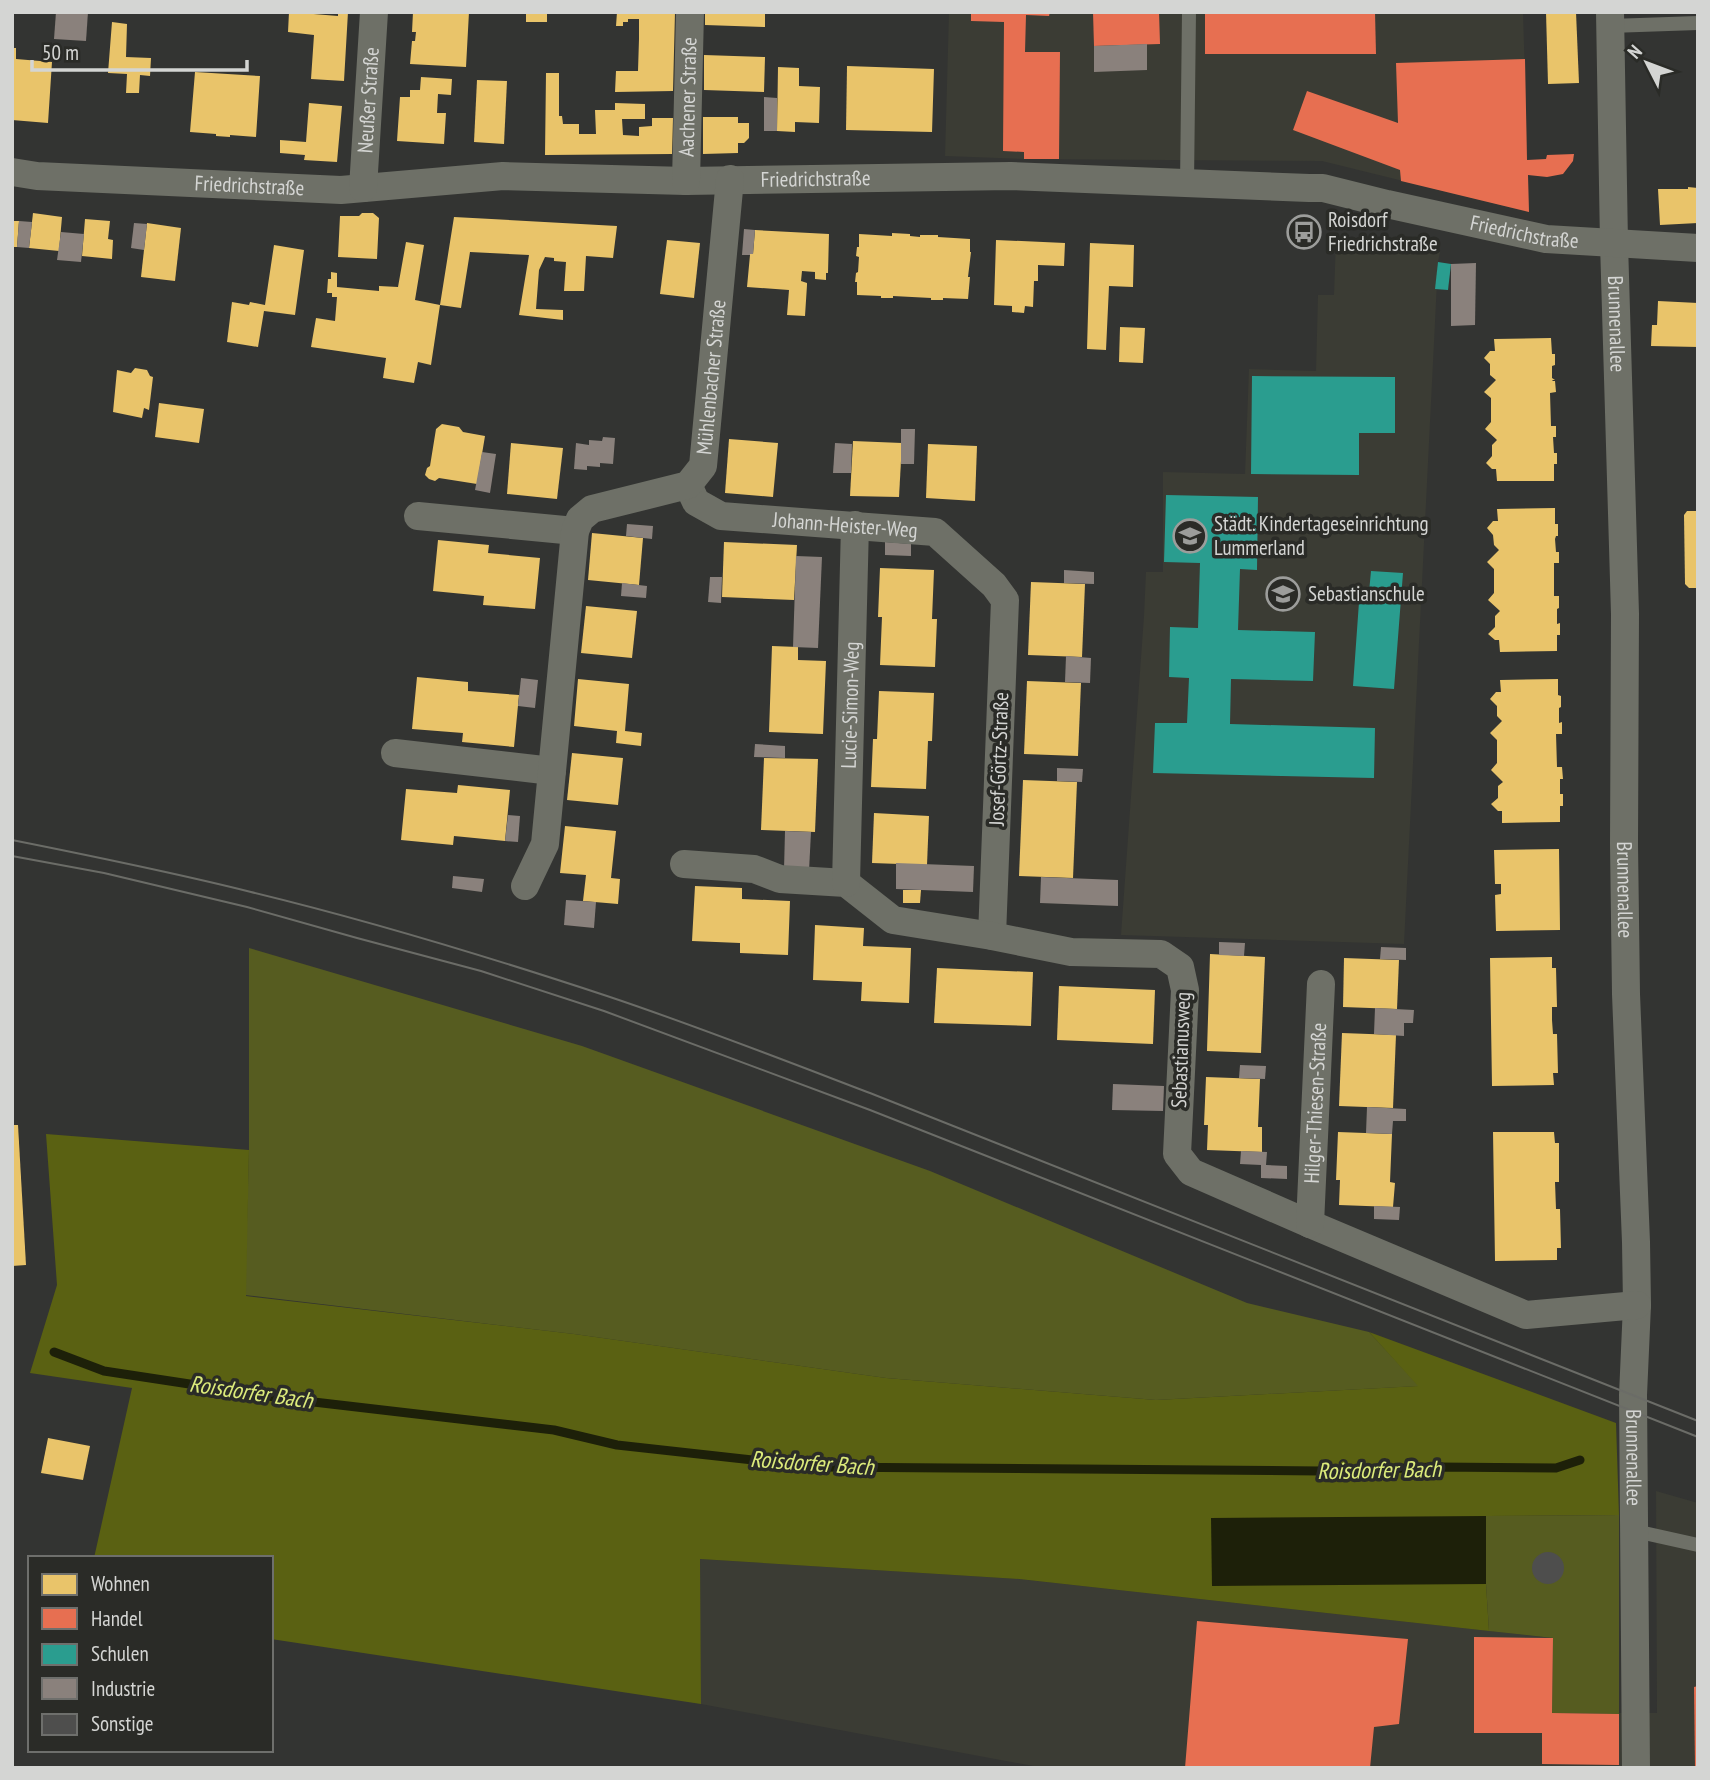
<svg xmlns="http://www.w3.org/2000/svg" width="1710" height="1780" font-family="'PT Sans Narrow',sans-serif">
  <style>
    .built { fill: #3b3c34 }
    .green { fill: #565c20 }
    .forest { fill: #5a6112 }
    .water { fill: #1d2009 }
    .homes { fill: #e9c46a }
    .shops { fill: #e76f51 }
    .schools { fill: #2a9d8f }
    .industry { fill: #8a817c }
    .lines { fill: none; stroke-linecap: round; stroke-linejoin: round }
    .stream { stroke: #1d2009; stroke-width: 9 }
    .building { fill: #4e4e4d }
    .service { stroke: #6e7067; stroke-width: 14 }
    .minor { stroke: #6e7067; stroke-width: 28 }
    .tram { stroke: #6b6c67; stroke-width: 2 }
    .labels { text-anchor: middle; stroke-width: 7; stroke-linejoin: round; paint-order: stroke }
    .street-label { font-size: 21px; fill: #d4d5d3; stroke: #2a2b27 }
    .poi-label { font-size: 21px; fill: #d4d5d3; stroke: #2a2b27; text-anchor: start }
    .water-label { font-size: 23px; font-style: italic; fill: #dceb7b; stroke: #2a2b27 }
  </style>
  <rect width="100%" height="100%" fill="#333432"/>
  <!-- built -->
  <g class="built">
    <polygon points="949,12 1523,12 1529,212 1322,161 1024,159 945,156"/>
    <polygon points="1336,240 1440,252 1438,262 1404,944 1121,935 1144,616 1146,572 1163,572 1163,472 1245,474 1249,369 1316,371 1318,295 1334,295"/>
    <polygon points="1656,1491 1698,1503 1698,1768 1044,1768 701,1704 699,1559 1019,1579 1553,1638 1552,1713 1657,1713"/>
  </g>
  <!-- green -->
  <g class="green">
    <polygon points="249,948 582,1046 930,1171 1247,1303 1369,1332 1419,1386 1156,1400 886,1378 574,1334 245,1295 249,1150"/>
    <polygon points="1619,1515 1619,1714 1552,1713 1553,1638 1489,1631 1486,1584 1486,1516"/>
  </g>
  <!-- forest -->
  <polygon class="forest" points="46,1134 249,1150 246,1296 574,1334 886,1378 1156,1400 1418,1386 1369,1332 1616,1423 1619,1515 1486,1516 1486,1584 1489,1631 1019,1579 700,1559 701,1704 271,1639 271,1558 94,1558 132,1388 30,1373 57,1285"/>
  <!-- water -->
  <polygon class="water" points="1486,1516 1486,1584 1212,1586 1211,1518"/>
  <!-- homes -->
  <g class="homes">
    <polygon points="289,12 338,16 338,12 348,12 344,81 311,79 314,35 288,32"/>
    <polygon points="413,12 469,12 466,67 410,64 412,41 415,41 416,32 412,32"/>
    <rect x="526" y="12" width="21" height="10"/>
    <polygon points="617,12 675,12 673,91 615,92 616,71 638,71 639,39 639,19 628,19 628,22 623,22 623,26 616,26"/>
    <polygon points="705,12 765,12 765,27 705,25"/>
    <polygon points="1546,12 1576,12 1579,83 1548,84"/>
    <polygon points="112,22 127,24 126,57 151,58 150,76 140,75 139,93 126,93 127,74 108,73"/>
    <polygon points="12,48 16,48 16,59 52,62 48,123 12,120"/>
    <polygon points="704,55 765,57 764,92 704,90"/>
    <polygon points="847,66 934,69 932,132 846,130"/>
    <polygon points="778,67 799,68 799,86 820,87 819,123 795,122 795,132 777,131"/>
    <polygon points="195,72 260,76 256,137 230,135 230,137 216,136 216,134 190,132"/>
    <polygon points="546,73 559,73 559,116 562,116 563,124 579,124 579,134 596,134 595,110 615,110 615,103 645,104 645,119 622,119 623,135 639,136 639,127 652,126 652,118 673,118 672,154 545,155"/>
    <polygon points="421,77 452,79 451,95 438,94 437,113 446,113 444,144 397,141 400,97 410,97 410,90 420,90"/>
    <polygon points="477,80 507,81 504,144 474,142"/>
    <polygon points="309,103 342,106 337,162 304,160 305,155 280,153 280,140 306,142"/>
    <polygon points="703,117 738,117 738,123 749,123 749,138 744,143 738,143 738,153 703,154"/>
    <polygon points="1688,187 1698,188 1698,223 1660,225 1658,189 1688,189"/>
    <polygon points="33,213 62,217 59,251 29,248"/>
    <polygon points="362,213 373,213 379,218 377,259 338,257 340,216 359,216"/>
    <polygon points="454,217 617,226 613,258 586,256 584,291 564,291 566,262 554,261 554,258 545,257 539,270 536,309 563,310 563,320 519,315 529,255 470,252 461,308 440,305"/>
    <polygon points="85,219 110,221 108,239 113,240 112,259 82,256"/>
    <polygon points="12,221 19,221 17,247 12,247"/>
    <polygon points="147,223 181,228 175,281 141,277"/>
    <polygon points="755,230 829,234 828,273 826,273 826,280 815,279 815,272 802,271 801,281 807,283 807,285 805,316 787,315 789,290 747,287 750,255 750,254 753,254"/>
    <polygon points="892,233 910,234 910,236 920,237 920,235 938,235 938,237 970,239 970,252 971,252 968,277 970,277 968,299 943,298 943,300 931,300 931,298 893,296 893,298 881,298 881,296 857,295 857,282 855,282 856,273 858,272 859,257 856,256 857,247 859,247 859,234 892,236"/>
    <polygon points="667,240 700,243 694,298 660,294"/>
    <polygon points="996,240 1065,243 1064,266 1038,265 1038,281 1034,281 1033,307 1025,306 1024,313 1012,312 1012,306 994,305"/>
    <polygon points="406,242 424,245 415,300 440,305 431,365 418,362 414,383 383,378 386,358 311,347 316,318 335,321 337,297 332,297 332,293 327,293 328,279 331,279 331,272 337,273 337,287 379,291 379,286 398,287"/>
    <polygon points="1090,243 1134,245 1133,287 1109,286 1106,350 1087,349"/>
    <polygon points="274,245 304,250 295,315 264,311 258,347 227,342 232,302 249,305 250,302 265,305"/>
    <polygon points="1658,301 1698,303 1698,347 1651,346 1652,325 1657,325"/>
    <polygon points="1120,327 1145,328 1143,363 1119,362"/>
    <polygon points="1551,338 1552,354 1555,354 1555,365 1552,366 1552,378 1555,380 1552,380 1553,381 1555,381 1556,392 1550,393 1551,426 1556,426 1556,437 1553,437 1554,453 1557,453 1557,464 1554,464 1554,481 1497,481 1496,469 1492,469 1486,463 1492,456 1492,445 1497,440 1485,429 1491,422 1491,398 1484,392 1496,380 1490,375 1490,364 1484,358 1490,351 1495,351 1494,339"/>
    <polygon points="135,368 147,370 150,376 153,377 149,410 144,408 142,418 113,412 117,370 131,373"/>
    <polygon points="159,403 204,409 199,443 155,437"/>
    <polygon points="442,424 459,427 463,432 485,436 477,484 439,478 435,481 429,479 425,475 427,468 430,466 436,429"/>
    <polygon points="729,439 778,443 773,497 725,493"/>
    <polygon points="853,441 902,443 899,497 850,496"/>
    <polygon points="511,443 563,448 557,499 507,494"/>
    <polygon points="928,444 977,446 975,501 926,498"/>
    <polygon points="1555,508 1555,524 1558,524 1558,536 1556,536 1555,539 1556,552 1559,552 1559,563 1554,563 1554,596 1559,596 1559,608 1557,609 1557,624 1560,623 1560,635 1557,635 1557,651 1500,652 1499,640 1495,640 1488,634 1495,627 1495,616 1500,611 1488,600 1494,593 1494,569 1487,562 1499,550 1494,545 1493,535 1487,528 1493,521 1498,521 1497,509"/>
    <polygon points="1687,511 1698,511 1698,588 1689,588 1685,584 1684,515"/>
    <polygon points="592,533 643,538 639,585 588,580"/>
    <polygon points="438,540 489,545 488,553 540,558 535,609 483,605 484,596 433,591"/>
    <polygon points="724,542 797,545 794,600 722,597"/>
    <polygon points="880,568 934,570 932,619 937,619 935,667 880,665 882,617 878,617"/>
    <polygon points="1031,582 1085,584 1082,657 1028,655"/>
    <polygon points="586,606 637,611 632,658 581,653"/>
    <polygon points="772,646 798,647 798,660 826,661 823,734 769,732"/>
    <polygon points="417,677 468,682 468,691 519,695 514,747 462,742 463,733 412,729"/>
    <polygon points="578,679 629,684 625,731 642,733 641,746 616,743 617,731 574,726"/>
    <polygon points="1558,679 1558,695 1561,696 1561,707 1559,708 1559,723 1562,722 1562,734 1556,734 1557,767 1562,767 1563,779 1560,779 1560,794 1563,794 1563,806 1560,806 1560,822 1502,823 1502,811 1498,811 1491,804 1498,798 1498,786 1503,782 1491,770 1497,763 1497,740 1490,733 1502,721 1497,716 1497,706 1490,699 1496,692 1501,692 1500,680"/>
    <polygon points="1027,681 1081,683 1078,756 1024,754"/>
    <polygon points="879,691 934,693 932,741 928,741 926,789 871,787 873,739 877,739"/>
    <polygon points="572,753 623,758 618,805 567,800"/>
    <polygon points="764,758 818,759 815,832 761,830"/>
    <polygon points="1023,780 1077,782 1073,878 1019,876"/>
    <polygon points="458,785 510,790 505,841 454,836 453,845 401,840 406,789 457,793"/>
    <polygon points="874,813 929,816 927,865 872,863"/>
    <polygon points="565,826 616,831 611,878 620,879 618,904 583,901 586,875 560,873"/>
    <polygon points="1559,849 1560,930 1496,931 1495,895 1501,894 1501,884 1495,884 1494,850"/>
    <polygon points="695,886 742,888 742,899 790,901 788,955 740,953 740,943 692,941"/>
    <polygon points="903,890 921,890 920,903 903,903"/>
    <polygon points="815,925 864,928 863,946 911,948 909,1003 861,1001 862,982 813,980"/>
    <polygon points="1210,954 1265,957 1261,1053 1207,1051"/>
    <polygon points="1552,957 1552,968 1556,968 1557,1007 1552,1007 1552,1020 1553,1034 1557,1034 1558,1073 1553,1073 1554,1085 1492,1086 1490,958"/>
    <polygon points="1344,958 1399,960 1397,1009 1343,1007"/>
    <polygon points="937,968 1033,972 1031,1026 934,1023"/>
    <polygon points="1059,986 1155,990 1153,1044 1057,1040"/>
    <polygon points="1342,1033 1396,1035 1393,1108 1339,1106"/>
    <polygon points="1206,1077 1260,1079 1258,1127 1262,1127 1262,1152 1207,1150 1208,1125 1204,1125"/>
    <polygon points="12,1125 18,1125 26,1265 12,1266"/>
    <polygon points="1338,1132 1392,1134 1390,1182 1395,1183 1393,1207 1339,1205 1340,1180 1336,1180"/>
    <polygon points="1493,1132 1554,1132 1555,1143 1559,1143 1559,1182 1555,1182 1556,1209 1560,1209 1561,1248 1557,1248 1557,1260 1495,1261"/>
    <polygon points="48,1438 90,1446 83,1480 41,1473"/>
  </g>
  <!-- shops -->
  <g class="shops">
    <polygon points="971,12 1050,12 1049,16 1026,15 1025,52 1060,52 1059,159 1024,159 1024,152 1003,151 1004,22 971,21"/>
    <polygon points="1093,12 1159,12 1160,44 1094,46"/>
    <polygon points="1205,12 1375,12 1376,54 1205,54"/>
    <polygon points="1525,59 1527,160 1546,159 1547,155 1574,154 1573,161 1563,174 1547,177 1528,175 1529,212 1401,181 1400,170 1293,130 1307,91 1398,123 1396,63"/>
    <polygon points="1197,1621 1408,1639 1399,1724 1374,1727 1370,1768 1185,1768"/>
    <polygon points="1474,1637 1553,1638 1552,1713 1619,1714 1619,1765 1542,1764 1542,1733 1474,1733"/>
    <polygon points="1698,1686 1698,1768 1695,1768 1694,1687"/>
  </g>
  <!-- schools -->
  <g class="schools">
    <polygon points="1438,262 1451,264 1448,290 1435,289"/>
    <polygon points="1252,376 1395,377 1395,433 1359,433 1359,475 1251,474"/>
    <polygon points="1166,495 1258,497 1257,570 1240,569 1238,630 1315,632 1313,681 1231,679 1230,724 1375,728 1374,778 1153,773 1155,723 1187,723 1189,678 1169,677 1170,627 1198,628 1200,563 1164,562"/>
    <polygon points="1371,571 1403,573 1394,689 1353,686 1359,602 1368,603"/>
  </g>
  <!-- industry -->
  <g class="industry">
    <polygon points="56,12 88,12 86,41 54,39"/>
    <polygon points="1147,44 1147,70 1094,72 1094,46"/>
    <polygon points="764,97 777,98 777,131 764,131"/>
    <polygon points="19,221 32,222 29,248 17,247"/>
    <polygon points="134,223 147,224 144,250 131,248"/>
    <polygon points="744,229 755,230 753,254 750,254 750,255 742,255"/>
    <polygon points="61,232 84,234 81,262 57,260"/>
    <polygon points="1476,263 1475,325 1451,326 1451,264"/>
    <polygon points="901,429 915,429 914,464 901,464"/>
    <polygon points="603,437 615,438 613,464 600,463 600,467 587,466 587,470 574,469 576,443 589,445 589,440 602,441"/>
    <polygon points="835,443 852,444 851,473 833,473"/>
    <polygon points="482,452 496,454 490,493 475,490"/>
    <polygon points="627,524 653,526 652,539 626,536"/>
    <polygon points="885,542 911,544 911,556 885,555"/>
    <polygon points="796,556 822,557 818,648 793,647"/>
    <polygon points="1064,570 1094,572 1094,584 1064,583"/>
    <polygon points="710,577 722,577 721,603 708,602"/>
    <polygon points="622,583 647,586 646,598 621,596"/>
    <polygon points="1066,656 1091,658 1090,683 1065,682"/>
    <polygon points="521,678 538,680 535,708 518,706"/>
    <polygon points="755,744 785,746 785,758 754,757"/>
    <polygon points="1057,768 1083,769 1082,782 1057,781"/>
    <polygon points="508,815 520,816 518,842 505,841"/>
    <polygon points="785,831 811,832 809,871 784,870"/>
    <polygon points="896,863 974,866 973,892 896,889"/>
    <polygon points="453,876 484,879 482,892 452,888"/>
    <polygon points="1041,877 1118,880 1118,906 1040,903"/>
    <polygon points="566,900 596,902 594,928 564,925"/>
    <polygon points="1219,942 1245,943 1244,956 1219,955"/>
    <polygon points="1381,947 1406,948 1406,960 1380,959"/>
    <polygon points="1375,1008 1414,1010 1413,1023 1404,1023 1404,1036 1374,1034"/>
    <polygon points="1240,1065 1266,1066 1265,1079 1239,1078"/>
    <polygon points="1113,1084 1164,1086 1163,1111 1112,1110"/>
    <polygon points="1367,1107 1406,1109 1406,1121 1393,1121 1392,1134 1366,1133"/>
    <polygon points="1241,1151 1267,1152 1266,1165 1287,1166 1287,1179 1261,1178 1261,1165 1240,1164"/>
    <polygon points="1374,1206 1400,1207 1399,1220 1374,1219"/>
  </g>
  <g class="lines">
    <!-- stream -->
    <polyline class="stream" points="54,1352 104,1371 288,1399 554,1430 617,1445 817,1467 1321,1471 1436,1467 1556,1468 1580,1460"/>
  </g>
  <!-- building -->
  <circle class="building" cx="1548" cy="1568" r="16"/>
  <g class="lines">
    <!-- service -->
    <g class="service">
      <polyline points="1610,26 1698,23"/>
      <polyline points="1187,184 1189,12"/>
      <polyline points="1635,1531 1698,1545"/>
    </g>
    <!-- minor -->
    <g class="minor">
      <path id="s1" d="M1610 12 1614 243 1625 614 1624 844 1626 994 1636 1242 1637 1305 1633 1395 1636 1768"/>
      <path id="s2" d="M12 172 37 176 341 190 503 176 686 181 1011 176 1309 188H1323L1387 204 1546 239 1698 248"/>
      <path id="s3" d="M686 181 690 12"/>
      <path id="s4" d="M363 188 374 12"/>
      <path id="s5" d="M688 485 696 502 721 516 935 532 994 585 1005 600 992 936"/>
      <polyline points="418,516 575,531"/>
      <polyline points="395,753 552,771"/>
      <polyline points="684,864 754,869 780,879 846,883 893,920 992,936 1071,952 1161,954 1180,967 1185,990 1177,1154 1191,1172 1310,1224 1526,1315 1637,1305"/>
      <path id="s6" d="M846 883 855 525"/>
      <path id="s7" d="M525 886 545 844 575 531 580 519 592 509 688 485 703 466 730 179"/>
      <path id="s8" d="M1310 1224 1321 984"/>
    </g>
    <!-- tram -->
    <g class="tram">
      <path d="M12 840C92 856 172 872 251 892 371 921 489 957 607 996 697 1026 786 1061 875 1095L1698 1421"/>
      <polyline points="12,856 104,873 247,907 357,938 481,971 604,1011 870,1110 1698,1437"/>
    </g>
  </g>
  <!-- icons -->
  <defs>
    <symbol id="bus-ring" viewBox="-11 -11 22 22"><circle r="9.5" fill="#2a2b27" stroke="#9c9d9b" stroke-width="1.5"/><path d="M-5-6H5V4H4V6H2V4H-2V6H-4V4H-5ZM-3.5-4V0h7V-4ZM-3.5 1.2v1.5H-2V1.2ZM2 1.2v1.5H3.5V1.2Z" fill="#9c9d9b"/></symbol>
    <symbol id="school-ring" viewBox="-11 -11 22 22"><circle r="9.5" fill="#2a2b27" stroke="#9c9d9b" stroke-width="1.5"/><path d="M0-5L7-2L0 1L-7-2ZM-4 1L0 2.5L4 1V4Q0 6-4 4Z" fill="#9c9d9b"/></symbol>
  </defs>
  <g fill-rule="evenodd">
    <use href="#bus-ring" x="1285" y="213" width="38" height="38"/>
    <use href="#school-ring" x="1171" y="517" width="38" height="38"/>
    <use href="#school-ring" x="1264" y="575" width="38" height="38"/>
  </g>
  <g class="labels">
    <!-- street labels -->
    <g class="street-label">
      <text dy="7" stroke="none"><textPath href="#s3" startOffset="84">Aachener Straße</textPath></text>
      <text dy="7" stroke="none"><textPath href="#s4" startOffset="88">Neußer Straße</textPath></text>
      <text dy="7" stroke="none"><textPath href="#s2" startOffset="805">Friedrichstraße</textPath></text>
      <text dy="7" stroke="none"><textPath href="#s2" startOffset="238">Friedrichstraße</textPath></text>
      <text dy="7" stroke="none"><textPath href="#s2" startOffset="1519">Friedrichstraße</textPath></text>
      <text dy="7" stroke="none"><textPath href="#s1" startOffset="312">Brunnenallee</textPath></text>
      <text dy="7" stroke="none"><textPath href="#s7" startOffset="602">Mühlenbacher Straße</textPath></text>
      <text dy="7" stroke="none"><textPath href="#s5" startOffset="172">Johann-Heister-Weg</textPath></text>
      <text dy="7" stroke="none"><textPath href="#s6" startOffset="178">Lucie-Simon-Weg</textPath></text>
      <text transform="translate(999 759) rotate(-88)" y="7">Josef-Görtz-Straße</text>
      <text dy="7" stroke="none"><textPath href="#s1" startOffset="878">Brunnenallee</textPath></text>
      <text transform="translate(1181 1050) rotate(-88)" y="7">Sebastianusweg</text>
      <text dy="7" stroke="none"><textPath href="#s8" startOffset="121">Hilger-Thiesen-Straße</textPath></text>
      <text dy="7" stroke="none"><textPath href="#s1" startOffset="1446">Brunnenallee</textPath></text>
    </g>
    <!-- poi labels -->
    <g class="poi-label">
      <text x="1328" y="227">Roisdorf<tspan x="1328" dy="24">Friedrichstraße</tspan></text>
      <text x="1214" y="531">Städt. Kindertageseinrichtung<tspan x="1214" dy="24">Lummerland</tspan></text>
      <text x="1308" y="601">Sebastianschule</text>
    </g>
    <!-- water labels -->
    <g class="water-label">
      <text transform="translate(251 1392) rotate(8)" y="8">Roisdorfer Bach</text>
      <text transform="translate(812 1463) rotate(4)" y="8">Roisdorfer Bach</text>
      <text transform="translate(1379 1470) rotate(-1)" y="8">Roisdorfer Bach</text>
    </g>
  </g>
  <!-- border -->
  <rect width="1710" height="1780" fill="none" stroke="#d4d5d3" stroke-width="28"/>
  <!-- legend -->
  <rect x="28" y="1556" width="245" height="196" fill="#2a2b27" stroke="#6e6f6c" stroke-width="2"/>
  <rect x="42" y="1574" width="35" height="21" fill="#e9c46a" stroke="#6e6f6c" stroke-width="2"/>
  <text x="91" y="1591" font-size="21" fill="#d4d5d3">Wohnen</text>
  <rect x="42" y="1608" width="35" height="21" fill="#e76f51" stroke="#6e6f6c" stroke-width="2"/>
  <text x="91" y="1626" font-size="21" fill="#d4d5d3">Handel</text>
  <rect x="42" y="1644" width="35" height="21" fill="#2a9d8f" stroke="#6e6f6c" stroke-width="2"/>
  <text x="91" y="1661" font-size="21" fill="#d4d5d3">Schulen</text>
  <rect x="42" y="1678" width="35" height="21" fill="#8a817c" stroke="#6e6f6c" stroke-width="2"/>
  <text x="91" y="1696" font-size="21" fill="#d4d5d3">Industrie</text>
  <rect x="42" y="1714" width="35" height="21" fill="#4e4e4d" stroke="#6e6f6c" stroke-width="2"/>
  <text x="91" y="1731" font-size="21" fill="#d4d5d3">Sonstige</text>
  <!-- north arrow -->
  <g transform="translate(1647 63) rotate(312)" stroke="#2a2b27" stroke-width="5" paint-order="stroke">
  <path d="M0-5L12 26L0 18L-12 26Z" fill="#d4d5d3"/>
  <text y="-10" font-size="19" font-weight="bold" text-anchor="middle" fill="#d4d5d3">N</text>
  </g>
  <!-- scale -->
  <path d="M32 60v10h215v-10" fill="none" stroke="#d4d5d3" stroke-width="3.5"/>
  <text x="42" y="60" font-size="21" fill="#d4d5d3" stroke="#2a2b27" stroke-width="5" paint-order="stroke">50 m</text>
</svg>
